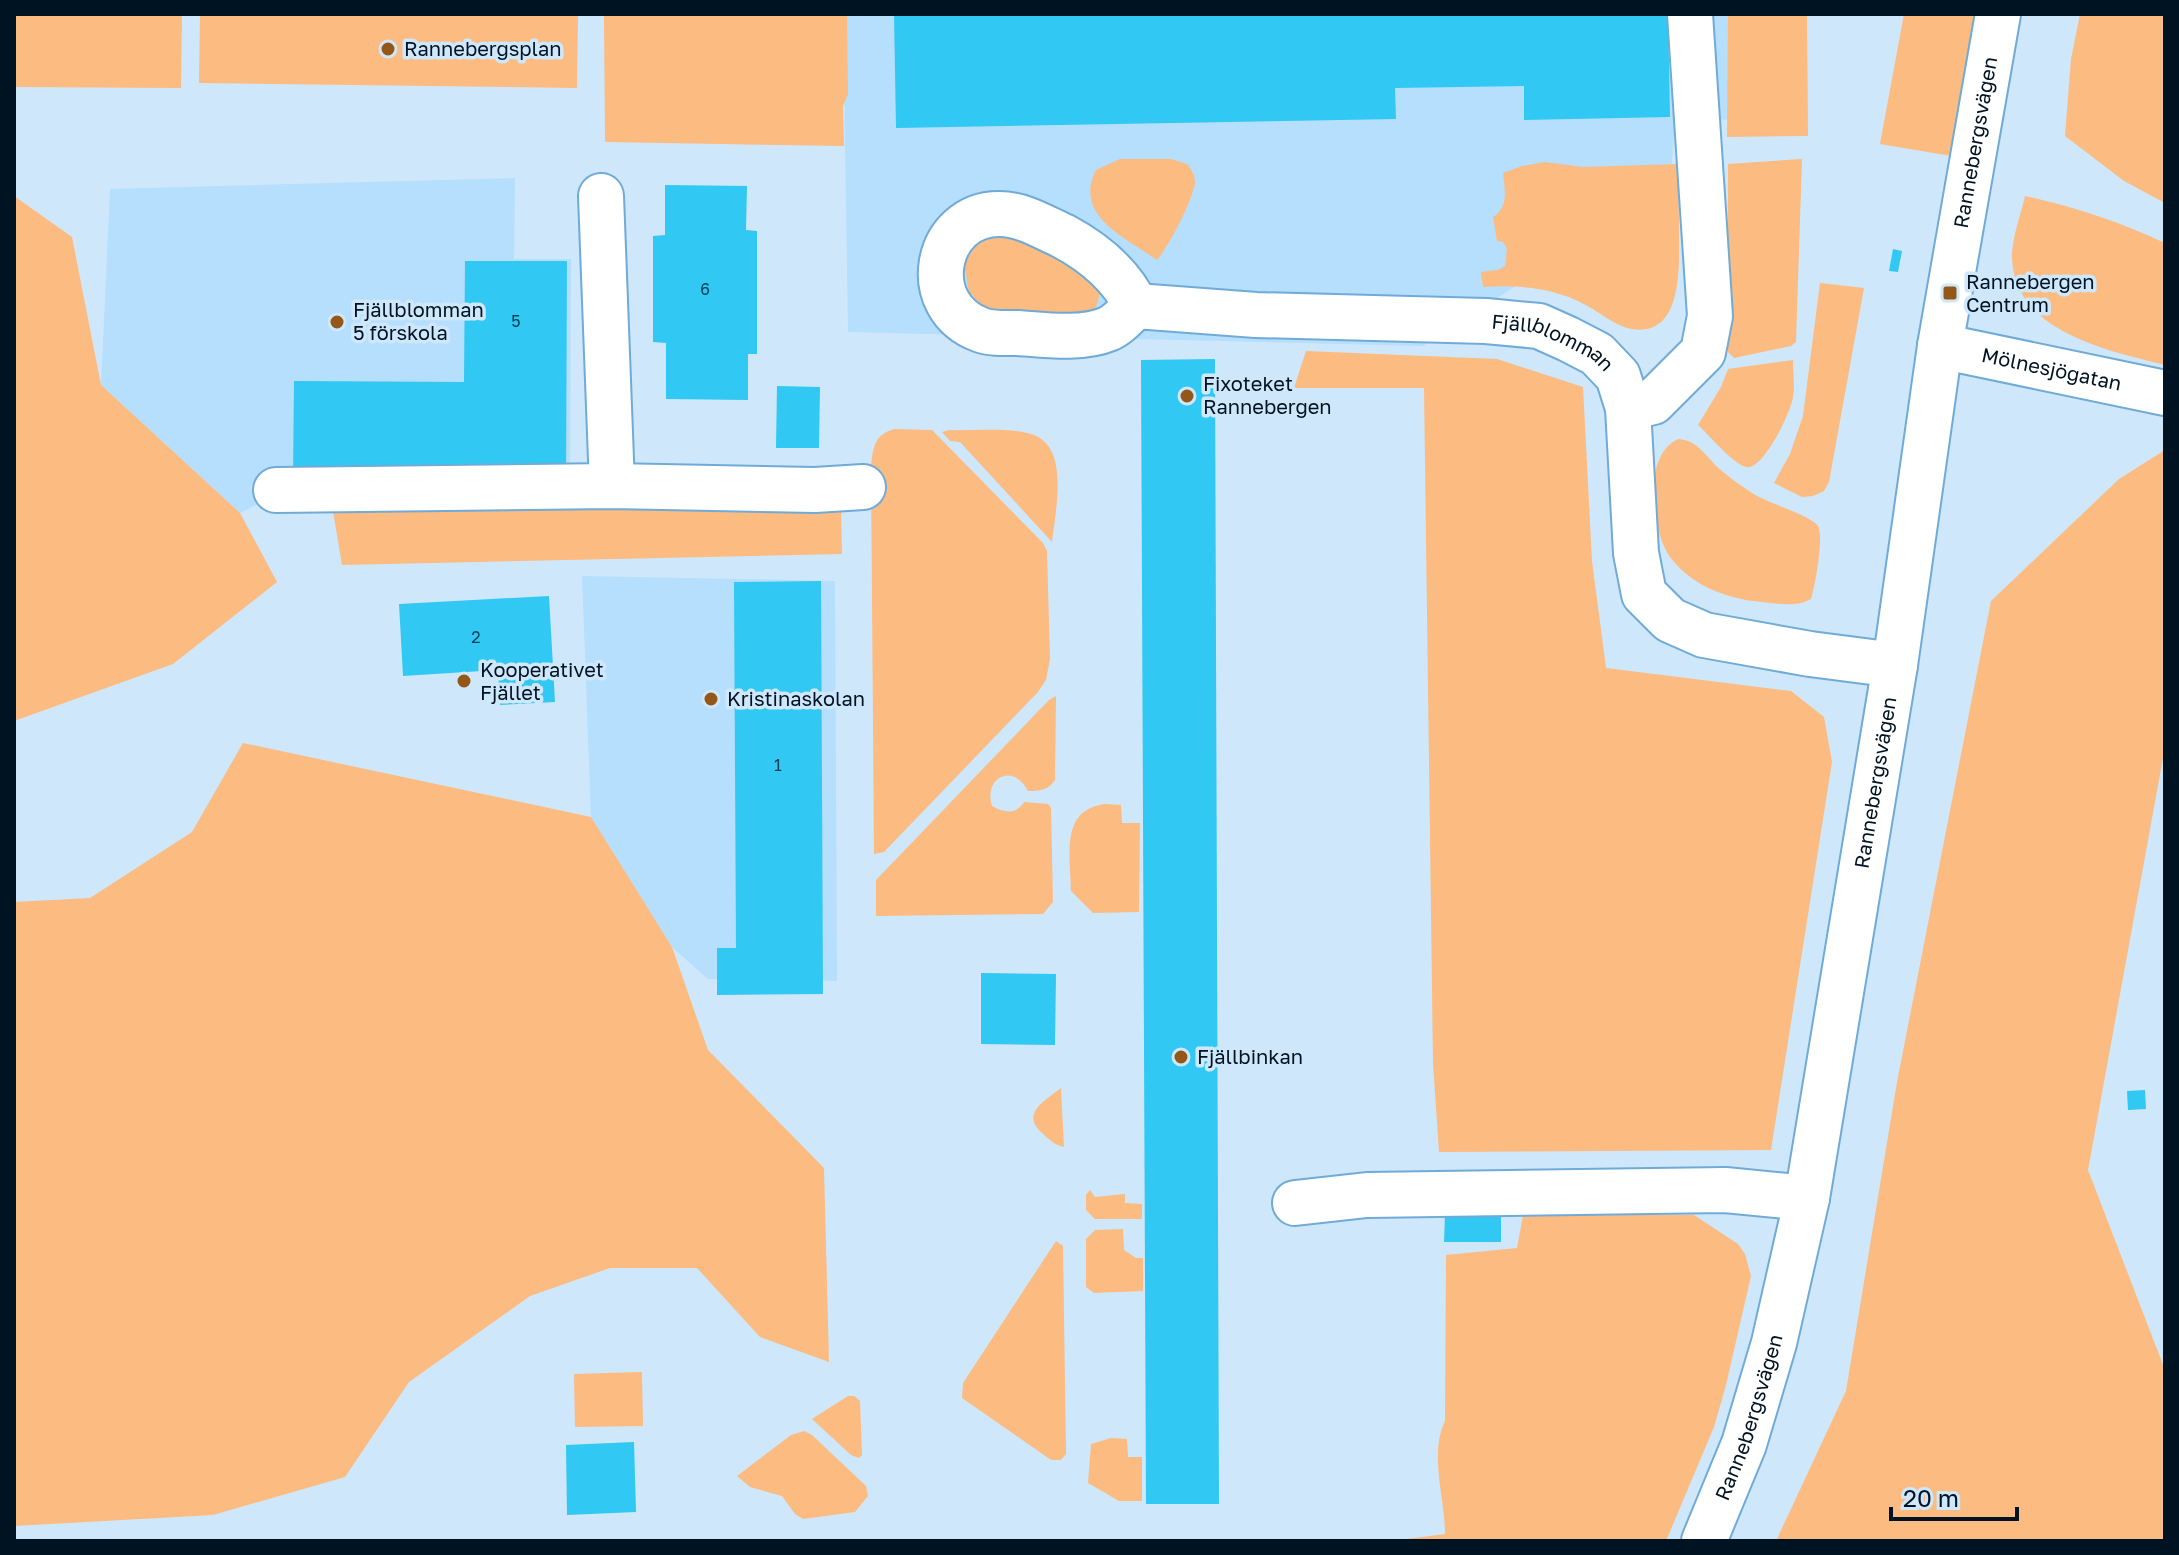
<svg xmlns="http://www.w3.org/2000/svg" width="2179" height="1555" font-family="'Golos Text',sans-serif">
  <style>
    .built { fill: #b6defd }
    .green { fill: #fcbb80 }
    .building { fill: #31c8f3 }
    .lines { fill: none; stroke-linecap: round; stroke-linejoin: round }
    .minor-casing { stroke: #70abd8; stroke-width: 48 }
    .minor { stroke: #fff; stroke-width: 44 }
    .poi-dot { fill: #935817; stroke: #cfe7fa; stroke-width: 3 }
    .labels { text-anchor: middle; stroke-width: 7; stroke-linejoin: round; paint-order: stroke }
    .number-label { font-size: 16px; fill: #0c4057 }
    .poi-label { font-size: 20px; fill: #001323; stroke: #cfe7fa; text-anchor: start }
    .street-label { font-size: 20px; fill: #001323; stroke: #cfe7fa }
  </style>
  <rect width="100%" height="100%" fill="#cfe7fa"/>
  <!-- built -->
  <g class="built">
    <polygon points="843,14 1740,14 1741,119 1675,121 1670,186 1423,346 848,332"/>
    <polygon points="515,178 514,259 571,259 570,483 292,487 240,513 101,385 110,189"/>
    <polygon points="582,576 835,581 837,981 708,979 672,947 624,871 591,817"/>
  </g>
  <!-- green -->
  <g class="green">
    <polygon points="14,14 182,14 181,88 14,87"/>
    <polygon points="200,14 578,14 577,88 199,83"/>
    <polygon points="604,14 847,14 848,94 843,106 844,146 605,142"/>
    <polygon points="1728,14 1807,14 1808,136 1727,137"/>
    <polygon points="1904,14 1974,14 1951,156 1880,144"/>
    <polygon points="2080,14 2165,14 2165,203 2124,181 2065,136 2071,59"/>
    <path d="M1120 159H1171L1187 164C1191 169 1195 175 1195 182 1193 200 1169 246 1157 260 1125 237 1073 216 1096 170Z"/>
    <polygon points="1802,159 1796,342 1791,346 1734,358 1728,352 1728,164"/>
    <path d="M1545 162 1583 167 1678 164C1678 187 1679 210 1679 232 1679 266 1684 342 1627 328 1613 324 1598 311 1584 304 1552 287 1519 285 1483 287L1481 272 1498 270 1505 266 1507 249 1503 242 1497 241 1493 217C1509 207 1505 190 1503 173L1522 166Z"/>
    <polygon points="14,196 72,237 101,385 240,513 277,582 173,664 14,721"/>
    <path d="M2025 196C2074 207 2120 222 2165 243V365C2108 351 2012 331 2012 256 2012 237 2021 215 2025 196Z"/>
    <path d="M992 230C1032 244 1077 255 1100 293L1095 311 1043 316 989 313 969 292 964 264 977 244Z"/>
    <polygon points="1820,283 1864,288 1829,482 1824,491 1813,496 1802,497 1774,483 1790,454 1803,416"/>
    <polygon points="1306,351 1497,359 1583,387 1592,561 1606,668 1791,691 1824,717 1832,762 1771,1150 1439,1152 1433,1063 1424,388 1294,388"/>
    <path d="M1793 360C1793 372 1795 386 1793 397 1791 412 1763 471 1746 467 1732 463 1709 435 1698 425L1721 387 1728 369Z"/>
    <path d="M895 429 932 430 1043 543 1047 551 1050 659 1046 680 1038 692 884 852 874 854 871 467C873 448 874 434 895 429Z"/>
    <path d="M949 430C975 431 1007 427 1031 434 1071 445 1055 513 1052 542L960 442 950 441 942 432Z"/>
    <path d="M1678 439C1699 440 1707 459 1722 471 1731 479 1742 486 1752 493 1767 503 1810 515 1818 526 1824 536 1815 587 1811 599 1797 607 1778 604 1762 602 1727 599 1692 586 1670 557 1651 530 1642 455 1678 439Z"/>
    <polygon points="2165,450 2165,747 2088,1170 2165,1370 2165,1541 1776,1541 1846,1391 1897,1082 1991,601 2119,479"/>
    <polygon points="331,499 841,505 842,554 342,565"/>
    <path d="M1056 696 1055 780C1049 790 1039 791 1028 791 1013 762 983 778 992 806 1004 813 1016 815 1024 802L1048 804 1051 808 1053 902 1043 914 876 916V880L1049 700Z"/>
    <polygon points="243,743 591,817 672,947 708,1050 824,1168 829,1362 760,1337 697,1268 610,1268 530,1296 409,1382 345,1477 213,1515 14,1526 14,902 90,898 192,832"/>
    <path d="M1106 804 1121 805 1122 823H1140L1139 912 1093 913 1071 891C1071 856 1059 809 1106 804Z"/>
    <path d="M1061 1088 1064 1147C1054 1145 1049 1139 1042 1133 1020 1113 1045 1101 1061 1088Z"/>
    <polygon points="1090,1190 1095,1197 1125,1194 1125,1203 1142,1204 1142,1219 1095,1219 1086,1210 1086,1195"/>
    <path d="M1523 1215H1694L1738 1244 1745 1254 1751 1276 1726 1385 1714 1427 1666 1541H1391L1445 1534C1445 1498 1429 1454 1445 1421L1446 1255 1517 1248Z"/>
    <polygon points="1123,1229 1124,1250 1136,1258 1143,1258 1143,1291 1094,1293 1086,1287 1086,1239 1095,1230"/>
    <polygon points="1056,1241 1063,1246 1066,1454 1061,1460 1051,1460 962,1398 963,1383"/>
    <polygon points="642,1372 643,1426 575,1427 574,1374"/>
    <polygon points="848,1396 854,1396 860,1401 862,1455 859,1458 851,1455 812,1419"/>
    <polygon points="804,1431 812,1435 866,1486 868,1496 855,1512 803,1519 795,1514 782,1496 750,1487 737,1476 791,1435"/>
    <polygon points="1111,1438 1127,1439 1128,1457 1142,1457 1142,1501 1119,1501 1088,1483 1091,1444"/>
  </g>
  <!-- building -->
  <g class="building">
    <polygon points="894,14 1668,14 1670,117 1524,120 1524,86 1395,88 1396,119 896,128"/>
    <polygon points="665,185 747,186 746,230 757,231 757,354 748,354 748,400 666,399 666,343 653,342 653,236 665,235"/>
    <polygon points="1893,249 1902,251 1898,272 1889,271"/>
    <polygon points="465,261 567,261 566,480 293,479 294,381 464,382"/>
    <polygon points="1215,359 1219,1504 1146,1504 1141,360"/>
    <polygon points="777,386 820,387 819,448 776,448"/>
    <polygon points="821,581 823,994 717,995 717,948 736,948 734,582"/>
    <polygon points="549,596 555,702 500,705 498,670 403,676 399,604"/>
    <polygon points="981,973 1056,974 1055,1045 981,1044"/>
    <polygon points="2145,1090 2146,1109 2128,1110 2127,1091"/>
    <polygon points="1501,1213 1501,1242 1444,1242 1445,1214"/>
    <polygon points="634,1442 636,1512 567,1515 566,1445"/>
  </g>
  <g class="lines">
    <defs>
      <g id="minor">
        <polyline points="601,196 612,486"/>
        <path id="s1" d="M1136 306C1121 275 1093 252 1063 236 1043 227 1022 214 1000 214 934 213 917 307 981 330 992 334 1006 333 1018 333 1046 335 1081 340 1108 329 1118 325 1128 313 1136 306L1256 315 1486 321 1539 326 1568 339 1597 354 1618 376 1628 408 1636 553 1644 594 1670 620 1704 635 1810 654 1895 665"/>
        <path id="s2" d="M1940 346 2165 393"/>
        <polyline points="1628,408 1653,402 1703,352 1710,316 1690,14"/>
        <polyline points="276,490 612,486 815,490 863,487"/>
        <polyline points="1295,1203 1367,1195 1725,1190 1807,1198"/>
        <path id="s3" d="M1704 1541 1744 1444 1774 1343 1807 1198 1895 665 1940 346 1998 14"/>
      </g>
    </defs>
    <!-- minor casing -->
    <use href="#minor" class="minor-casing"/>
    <!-- minor -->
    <use href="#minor" class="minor"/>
  </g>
  <!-- markers -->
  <g class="poi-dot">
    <circle cx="388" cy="49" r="8"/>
    <rect x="1942" y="285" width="16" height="16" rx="4"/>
    <circle cx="337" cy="322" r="8"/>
    <circle cx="1187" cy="396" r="8"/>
    <circle cx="464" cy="681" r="8"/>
    <circle cx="711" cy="699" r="8"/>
    <circle cx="1181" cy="1057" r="8"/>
  </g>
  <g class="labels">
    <!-- number labels -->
    <g class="number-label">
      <text x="705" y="295">6</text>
      <text x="516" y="327">5</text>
      <text x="476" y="643">2</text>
      <text x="778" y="771">1</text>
    </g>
    <!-- poi labels -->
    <g class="poi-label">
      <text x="404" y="56">Rannebergsplan</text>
      <text x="1966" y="289">Rannebergen<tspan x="1966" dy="23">Centrum</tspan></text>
      <text x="353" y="317">Fjällblomman<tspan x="353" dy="23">5 förskola</tspan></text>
      <text x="1203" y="391">Fixoteket<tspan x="1203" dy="23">Rannebergen</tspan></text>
      <text x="480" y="677">Kooperativet<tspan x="480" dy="23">Fjället</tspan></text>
      <text x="727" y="706">Kristinaskolan</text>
      <text x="1197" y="1064">Fjällbinkan</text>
    </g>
    <!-- street labels -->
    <g class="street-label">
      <text dy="7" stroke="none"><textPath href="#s3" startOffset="1428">Rannebergsvägen</textPath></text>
      <text dy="7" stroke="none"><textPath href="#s1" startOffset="924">Fjällblomman</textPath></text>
      <text dy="7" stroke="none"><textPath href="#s2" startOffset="114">Mölnesjögatan</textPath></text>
      <text dy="7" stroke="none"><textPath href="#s3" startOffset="780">Rannebergsvägen</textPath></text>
      <text dy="7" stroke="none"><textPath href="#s3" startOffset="132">Rannebergsvägen</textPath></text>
    </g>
  </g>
  <!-- border -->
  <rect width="2179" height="1555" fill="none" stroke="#001323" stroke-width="32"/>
  <!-- scale -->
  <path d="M1891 1507v12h126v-12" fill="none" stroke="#001323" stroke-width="4"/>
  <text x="1903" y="1507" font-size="24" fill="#001323" stroke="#cfe7fa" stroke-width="6" paint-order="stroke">20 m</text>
</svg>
